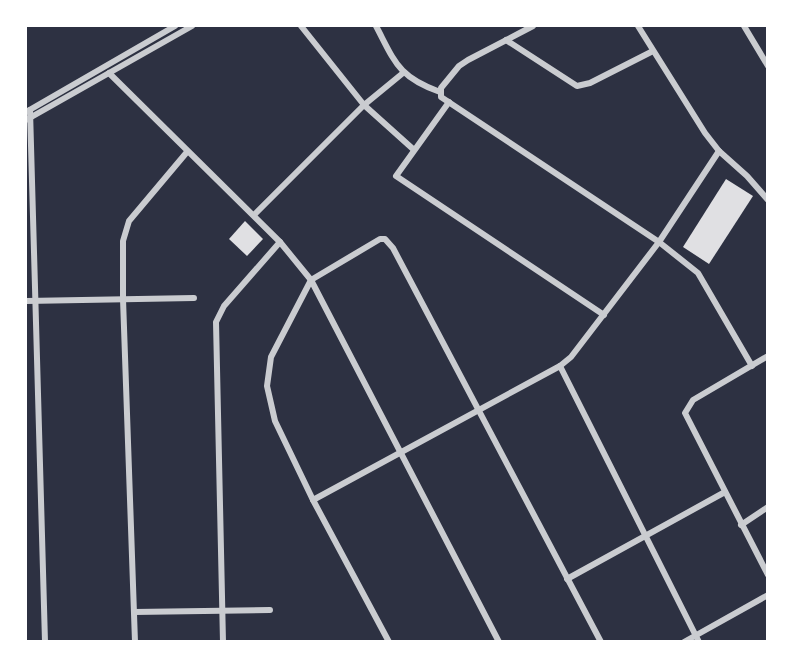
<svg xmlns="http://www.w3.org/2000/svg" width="793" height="667" font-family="'Alegreya Sans',sans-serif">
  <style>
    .building { fill: #e0e0e3 }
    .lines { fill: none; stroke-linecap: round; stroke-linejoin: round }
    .minor { stroke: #caccd0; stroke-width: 6 }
  </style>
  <rect width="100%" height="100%" fill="#2d3142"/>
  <!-- building -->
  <g class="building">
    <polygon points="726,179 753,196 709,264 683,247"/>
    <polygon points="245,221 263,239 247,256 229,239"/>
  </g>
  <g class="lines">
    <!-- minor -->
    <g class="minor">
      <polyline points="301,26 364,105 413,149"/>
      <path d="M376 26C395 62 398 77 440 92"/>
      <polyline points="533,26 468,60 459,66 441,88 441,97 659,242 698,273 752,366"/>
      <polyline points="638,26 705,133 719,151 747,176 768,200"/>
      <polyline points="744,26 768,66"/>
      <polyline points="506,40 577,86 590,83 653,51"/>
      <polyline points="109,73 280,242 224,306 216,322 223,642"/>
      <polyline points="449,102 396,176 604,315"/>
      <polyline points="30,110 45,642"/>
      <polyline points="26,112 175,26"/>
      <polyline points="26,120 192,26"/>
      <polyline points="254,215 364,105 403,73"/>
      <polyline points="280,242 311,280 499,642"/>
      <polyline points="26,301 194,298"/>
      <polyline points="768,356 693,400 685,413 768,575"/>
      <polyline points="560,366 699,642"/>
      <polyline points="313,500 560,366 571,357 659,242 719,151"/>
      <polyline points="741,525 768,507"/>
      <polyline points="567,579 725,492"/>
      <polyline points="134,612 270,610"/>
      <polyline points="135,642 123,299 123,241 129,221 187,152"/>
      <polyline points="389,642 313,500 275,421 267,386 271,357 311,280 380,239 385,239 393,248 601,642"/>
      <polyline points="684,642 768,595"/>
    </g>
  </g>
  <!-- border -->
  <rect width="793" height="667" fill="none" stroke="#ffffff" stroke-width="54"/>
</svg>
